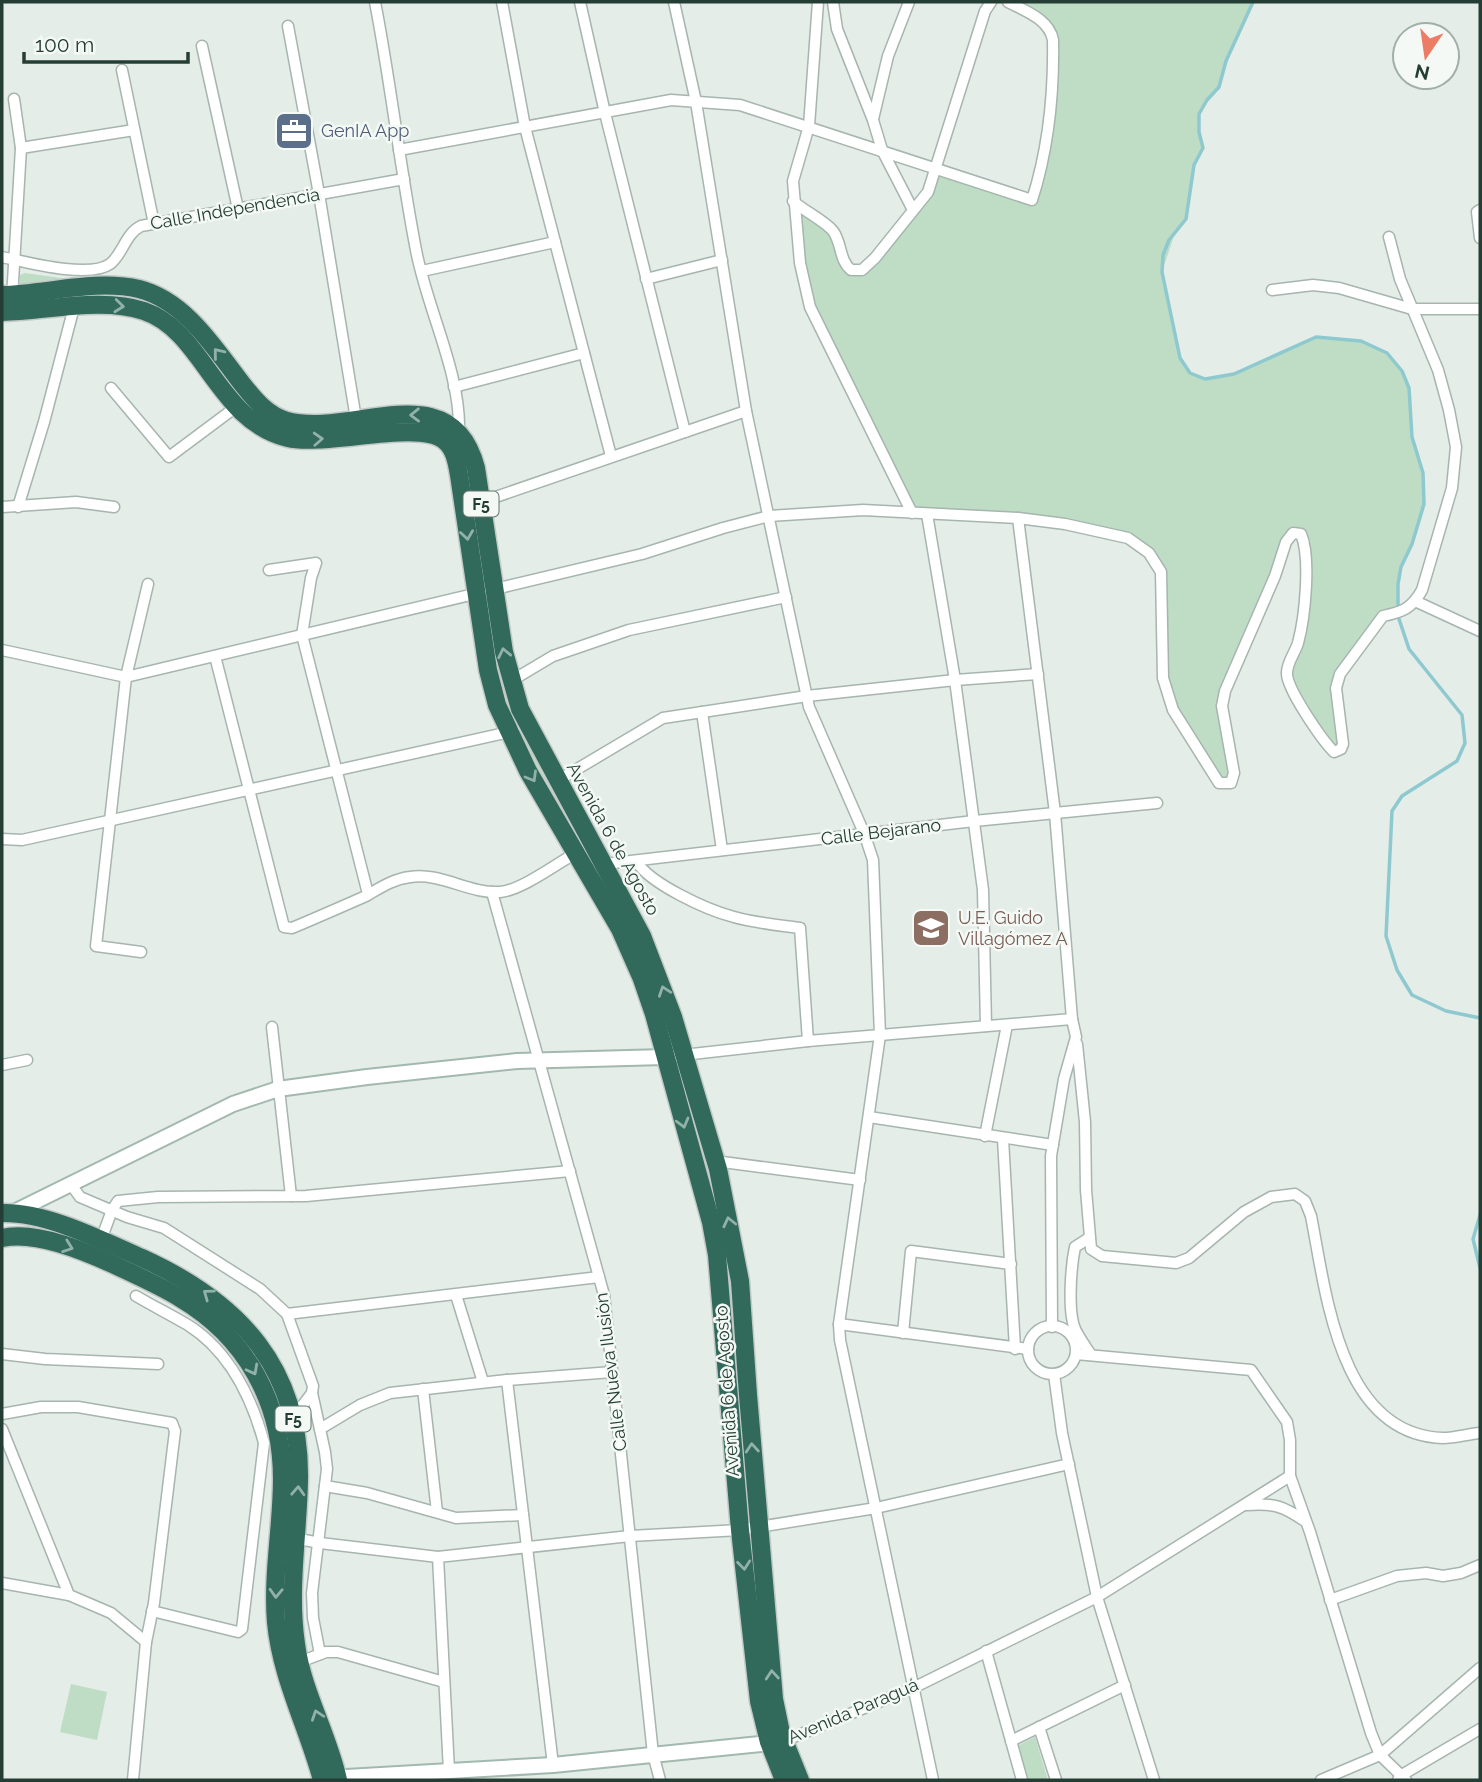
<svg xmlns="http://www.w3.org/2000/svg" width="1482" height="1782" font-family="Raleway,sans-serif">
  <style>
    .green { fill: #beddc4 }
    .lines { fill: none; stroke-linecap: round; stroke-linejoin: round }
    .stream { stroke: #8ec9cf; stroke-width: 3.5 }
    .street-casing { stroke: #a7b5af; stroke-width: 13 }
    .secondary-casing { stroke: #a3b8af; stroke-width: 18 }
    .highway-casing { stroke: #c2c9c6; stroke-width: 21 }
    .street { stroke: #fff; stroke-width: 10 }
    .secondary { stroke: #fff; stroke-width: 14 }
    .highway { stroke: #31695a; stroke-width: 18 }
    .oneway { stroke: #92b1a8 }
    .labels { text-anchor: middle; stroke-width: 5; stroke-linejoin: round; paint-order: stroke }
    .shield { fill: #f4f9f6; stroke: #62766f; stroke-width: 2 }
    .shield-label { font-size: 16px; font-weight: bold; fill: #243e35 }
    .service-label { font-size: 18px; fill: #4e5e75; stroke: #f4f9f6; text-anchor: start }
    .street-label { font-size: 18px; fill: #243e35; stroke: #f4f9f6 }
    .education-label { font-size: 18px; fill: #785e54; stroke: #f4f9f6; text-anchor: start }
  </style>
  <rect width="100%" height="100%" fill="#e4ede8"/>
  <!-- green -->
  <g class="green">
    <polygon points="1008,2 1253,2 1226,61 1219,87 1207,100 1199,114 1199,132 1203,148 1194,165 1186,219 1175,233 1162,272 1180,357 1190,373 1205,379 1234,374 1316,337 1361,341 1387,353 1402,371 1409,388 1412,437 1423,473 1424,504 1412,544 1401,567 1398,584 1398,613 1383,616 1340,674 1343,744 1334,752 1286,675 1296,648 1306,546 1293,533 1225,691 1231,783 1219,783 1188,736 1163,678 1161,572 1128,538 1065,524 912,513 810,307 793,201 833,231 844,265 861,270 913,210 935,168 1032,200 1043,167 1053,40 1044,22"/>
    <polygon points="25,273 75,280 24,287 20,284 20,275"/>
    <polygon points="492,614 515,713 507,715 484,615"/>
    <polygon points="526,738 593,859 587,863 519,741"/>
    <polygon points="715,1185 730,1252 751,1510 745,1511 709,1186"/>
    <polygon points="71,1684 107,1692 97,1740 60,1732"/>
    <polygon points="1035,1737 1048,1780 1028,1780 1019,1745"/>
  </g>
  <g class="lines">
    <!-- stream -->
    <g class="stream">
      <polyline points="1253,2 1226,61 1219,87 1207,100 1199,114 1199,132 1203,148 1194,165 1186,219 1169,240 1163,255 1162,272 1180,358 1190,373 1205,379 1234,374 1316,337 1361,341 1387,353 1402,371 1409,388 1412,437 1423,473 1424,504 1412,544 1401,567 1398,584 1398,616 1409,649 1462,715 1465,743 1457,761 1402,796 1392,811 1386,936 1397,970 1412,995 1446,1011 1480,1018"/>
      <polyline points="1480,1215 1473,1239 1480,1268"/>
    </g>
    <defs>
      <g id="street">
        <path d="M375 2C391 84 400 168 416 250 427 309 461 373 459 432"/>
        <polyline points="580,2 605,113 685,432"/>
        <polyline points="674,2 696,102 746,411 809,707 864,833 873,860 880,1035 839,1324 840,1340 933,1780"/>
        <polyline points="818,2 809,126 793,181 800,263 810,307 912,513"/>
        <polyline points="833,2 837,29 873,120 882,150 913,210"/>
        <polyline points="288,26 319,194 356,419"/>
        <polyline points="202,46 238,209"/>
        <polyline points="122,70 154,224"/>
        <polyline points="873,119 888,56 909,2"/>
        <polyline points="21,148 134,130"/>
        <path d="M399 150 671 100 740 105 1032 200C1049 147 1054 96 1053 40 1049 19 1025 11 1008 2"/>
        <path d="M793 201C804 211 825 221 833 231 842 243 839 260 851 270H862L875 258 928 192 985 11 991 2"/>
        <polyline points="1480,210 1477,212 1480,238"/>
        <path d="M2 257C26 262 89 279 110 264 123 254 125 234 141 226L404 179"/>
        <polyline points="422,271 555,242"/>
        <polyline points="646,279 722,260"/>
        <polyline points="1272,290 1313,285 1339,288 1412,309 1480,309"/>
        <polyline points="12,298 21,148 14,99"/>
        <polyline points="584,353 611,456"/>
        <polyline points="454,387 584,353 525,127 502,2"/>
        <polyline points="111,388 169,457 236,407"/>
        <polyline points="481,502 746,411"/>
        <polyline points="2,507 76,502 114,507"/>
        <polyline points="18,507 44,422 74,307"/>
        <polyline points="927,514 955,680 983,890 986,1026"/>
        <polyline points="1018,518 1055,813 1072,1019 1076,1037 1064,1079 1051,1156 1052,1327"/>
        <polyline points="269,570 316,563 311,578 302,635 368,894"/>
        <polyline points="1415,601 1480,631"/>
        <path d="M2 650 126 677 642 554 723 528 769 516 863 510 1018 518 1065 524 1128 538 1149 553 1161 572 1163 678 1173 710 1219 783H1231L1234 773 1222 706 1225 691 1275 576 1286 542 1293 533 1301 534C1311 558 1305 617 1298 643 1295 653 1287 662 1287 673 1286 688 1322 740 1334 752L1341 749 1343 744 1336 688 1340 674 1383 616C1403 612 1412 608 1422 590L1452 488 1456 447 1449 410 1438 370 1400 279 1389 237"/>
        <path d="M215 656 284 927 292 928C316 918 341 907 366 896 380 888 393 879 410 877 441 872 469 894 500 892 522 890 556 864 576 853"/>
        <polyline points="511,681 553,656 629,630 786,597"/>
        <polyline points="702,712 722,850"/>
        <polyline points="557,781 663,718 807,696 955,680 1038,674"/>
        <polyline points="2,839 22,840 514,731"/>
        <path d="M636 861C650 884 707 910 734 917 755 923 778 925 800 928L808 1041"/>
        <polyline points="605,864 974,821 1157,803"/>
        <polyline points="492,892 604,1295 653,1754 660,1780"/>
        <polyline points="141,952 96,946 126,677 148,584"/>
        <polyline points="272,1027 291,1196"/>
        <path d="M1077 1044 1085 1122 1086 1190 1091 1249 1102 1256 1176 1263 1189 1258 1244 1212 1271 1197 1295 1194 1305 1201 1311 1216C1326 1292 1339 1435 1443 1438 1455 1438 1468 1434 1480 1433"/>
        <polyline points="665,1057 808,1041 1072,1019"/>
        <polyline points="2,1065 27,1060"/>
        <polyline points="869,1117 1053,1145"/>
        <polyline points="985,1136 1007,1025"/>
        <polyline points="1003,1139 1015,1349"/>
        <polyline points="715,1161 860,1180"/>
        <polyline points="70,1183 80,1197 127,1217 164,1228 260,1289 287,1314 313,1386 312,1393 293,1418"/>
        <path d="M1089 1238 1075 1247C1071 1266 1067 1314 1076 1331 1080 1339 1086 1347 1091 1355"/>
        <polyline points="101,1240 112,1210 118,1201 158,1197 306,1196 570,1171"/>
        <polyline points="456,1295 483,1382"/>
        <path d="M136 1296C153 1306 171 1315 188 1325 229 1351 252 1398 264 1443L242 1629 238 1632 152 1611"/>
        <polyline points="287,1314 599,1277"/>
        <polyline points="839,1324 1028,1349"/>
        <circle cx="1052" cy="1350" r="24"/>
        <polyline points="903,1333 911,1251 1011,1264"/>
        <polyline points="2,1354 45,1359 158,1364"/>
        <polyline points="1076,1354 1251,1370 1287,1422 1290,1440 1290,1476 1310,1532 1371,1733 1380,1755 1406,1780"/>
        <polyline points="1054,1374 1062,1433 1097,1597 1154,1780"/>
        <polyline points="507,1380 553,1765"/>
        <polyline points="423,1389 437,1512"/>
        <polyline points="312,1393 325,1452 327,1469 312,1593 313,1618 320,1654"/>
        <polyline points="2,1414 41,1407 78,1407 172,1423 175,1431 154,1603 146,1642 133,1780"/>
        <polyline points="2,1429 69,1595"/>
        <polyline points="320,1429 360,1405 390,1393 507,1380 612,1372"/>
        <polyline points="325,1486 367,1493 456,1518 523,1515"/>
        <path d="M1247 1505C1274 1503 1283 1506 1305 1521"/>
        <polyline points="294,1538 320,1543 438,1557 630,1536 740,1530 876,1508 1069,1464"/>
        <polyline points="438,1557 449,1771"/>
        <polyline points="2,1583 69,1595 111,1613 146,1642"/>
        <polyline points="1330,1600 1397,1576 1426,1573 1443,1576 1461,1573 1480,1565"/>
        <polyline points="986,1651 1022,1780"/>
        <polyline points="297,1663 326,1652 338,1652 444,1682"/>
        <polyline points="1039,1727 1056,1780"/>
        <polyline points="784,1741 913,1688 1097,1597 1290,1476"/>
        <polyline points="1011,1741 1125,1685"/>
        <polyline points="1321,1780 1380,1755 1480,1668"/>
        <polyline points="1398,1780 1400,1776 1480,1729"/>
      </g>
      <g id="secondary">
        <polyline points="10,1214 233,1104 278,1089 367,1077 517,1061 665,1057"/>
        <polyline points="329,1778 553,1765 780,1742"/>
      </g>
      <g id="highway">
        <path d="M2 295C47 294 95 279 139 289 186 301 215 349 243 385 255 400 267 415 287 421 353 438 451 372 476 468L504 652 520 709 642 936 673 1017 718 1169 740 1281 748 1395 774 1699 781 1733 800 1780"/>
        <path d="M2 312C46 311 102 297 144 311 204 331 217 421 288 438 325 447 420 419 445 441 455 449 457 464 459 475L488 670 497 705 528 771 620 929 642 979 654 1014 711 1222 717 1255 740 1530 759 1701 769 1742 784 1780"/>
        <path d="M2 1213C47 1212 101 1240 142 1258 239 1302 301 1368 299 1480 298 1534 288 1590 296 1644 302 1691 328 1734 338 1780"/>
        <path d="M2 1238C38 1230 90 1253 123 1269 142 1278 162 1287 180 1298 246 1337 282 1402 282 1479 282 1527 272 1575 276 1622 281 1677 308 1728 322 1780"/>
      </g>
    </defs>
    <!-- street casing -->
    <use href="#street" class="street-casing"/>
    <!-- secondary casing -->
    <use href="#secondary" class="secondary-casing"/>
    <!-- highway casing -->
    <use href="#highway" class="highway-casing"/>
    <!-- street -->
    <use href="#street" class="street"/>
    <!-- secondary -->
    <use href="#secondary" class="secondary"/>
    <!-- highway -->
    <use href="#highway" class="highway"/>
  </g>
  <!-- one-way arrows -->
  <defs><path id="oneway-chevron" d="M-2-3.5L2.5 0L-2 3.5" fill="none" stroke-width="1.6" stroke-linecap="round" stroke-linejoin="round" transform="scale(1.75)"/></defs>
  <g class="oneway">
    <use href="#oneway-chevron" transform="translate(119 306) rotate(6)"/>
    <use href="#oneway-chevron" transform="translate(218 353) rotate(-129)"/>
    <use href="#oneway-chevron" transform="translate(415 415) rotate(179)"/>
    <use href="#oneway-chevron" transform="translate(318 439) rotate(-3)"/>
    <use href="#oneway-chevron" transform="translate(467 535) rotate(82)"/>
    <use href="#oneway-chevron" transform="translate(504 653) rotate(-102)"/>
    <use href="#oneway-chevron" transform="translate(532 777) rotate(60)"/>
    <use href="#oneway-chevron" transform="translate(664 991) rotate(-109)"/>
    <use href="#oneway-chevron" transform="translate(683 1123) rotate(75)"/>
    <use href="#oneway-chevron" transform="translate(729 1222) rotate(-103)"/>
    <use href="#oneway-chevron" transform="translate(68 1247) rotate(20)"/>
    <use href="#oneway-chevron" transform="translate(208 1294) rotate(-144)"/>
    <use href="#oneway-chevron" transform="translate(253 1370) rotate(62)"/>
    <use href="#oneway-chevron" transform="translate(752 1448) rotate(-95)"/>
    <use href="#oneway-chevron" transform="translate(298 1491) rotate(-87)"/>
    <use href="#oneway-chevron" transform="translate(744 1565) rotate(84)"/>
    <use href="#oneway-chevron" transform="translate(276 1593) rotate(92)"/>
    <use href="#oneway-chevron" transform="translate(772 1675) rotate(-95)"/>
    <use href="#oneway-chevron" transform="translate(317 1715) rotate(-109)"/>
  </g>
  <!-- icons -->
  <defs>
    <symbol id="office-square" viewBox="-11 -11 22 22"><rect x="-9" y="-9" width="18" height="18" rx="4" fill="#5c6f8a" stroke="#f4f9f6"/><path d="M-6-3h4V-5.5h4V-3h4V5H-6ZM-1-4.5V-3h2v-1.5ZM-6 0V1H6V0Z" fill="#fff"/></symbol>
    <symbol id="school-square" viewBox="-11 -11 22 22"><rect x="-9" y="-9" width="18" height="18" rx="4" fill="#8d6e63" stroke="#f4f9f6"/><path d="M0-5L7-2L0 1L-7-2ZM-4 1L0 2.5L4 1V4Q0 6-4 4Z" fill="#fff"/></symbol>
  </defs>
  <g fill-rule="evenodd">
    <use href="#office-square" x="272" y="109" width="44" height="44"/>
    <use href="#school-square" x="909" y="906" width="44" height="44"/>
  </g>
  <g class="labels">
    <!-- shield labels -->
    <g class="shield">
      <rect x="463.5" y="491.5" width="35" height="25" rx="5"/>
      <rect x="275.5" y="1406.5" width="35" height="25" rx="5"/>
    </g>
    <g class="shield-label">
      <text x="481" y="510">F5</text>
      <text x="293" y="1425">F5</text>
    </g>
    <!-- service labels -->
    <g class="service-label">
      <text x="321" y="137">GenIA App</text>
    </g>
    <!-- street labels -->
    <g class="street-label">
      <text transform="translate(235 209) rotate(-10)" y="6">Calle Independencia</text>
      <text transform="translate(881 832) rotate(-7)" y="6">Calle Bejarano</text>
      <text transform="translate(613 839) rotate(61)" y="6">Avenida 6 de Agosto</text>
      <text transform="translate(611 1372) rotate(-97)" y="6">Calle Nueva Ilusión</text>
      <text transform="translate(727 1391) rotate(-94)" y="6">Avenida 6 de Agosto</text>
      <text transform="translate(853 1711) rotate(-23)" y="6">Avenida Paraguá</text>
    </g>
    <!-- education labels -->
    <g class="education-label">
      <text x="958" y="924">U.E. Guido<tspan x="958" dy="21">Villagómez A</tspan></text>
    </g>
  </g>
  <!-- border -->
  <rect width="1482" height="1782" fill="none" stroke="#243e35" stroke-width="7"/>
  <!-- north arrow -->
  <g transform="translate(1426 56) rotate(193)"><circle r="33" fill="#f4f9f6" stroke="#a1aea9" stroke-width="2"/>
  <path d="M0-5L12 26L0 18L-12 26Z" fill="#ec7c63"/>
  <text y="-10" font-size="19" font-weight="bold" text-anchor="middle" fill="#243e35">N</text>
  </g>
  <!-- scale -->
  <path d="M24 52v10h164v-10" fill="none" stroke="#243e35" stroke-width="3.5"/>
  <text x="35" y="52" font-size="21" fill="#243e35" stroke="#f4f9f6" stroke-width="5" paint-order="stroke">100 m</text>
</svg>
